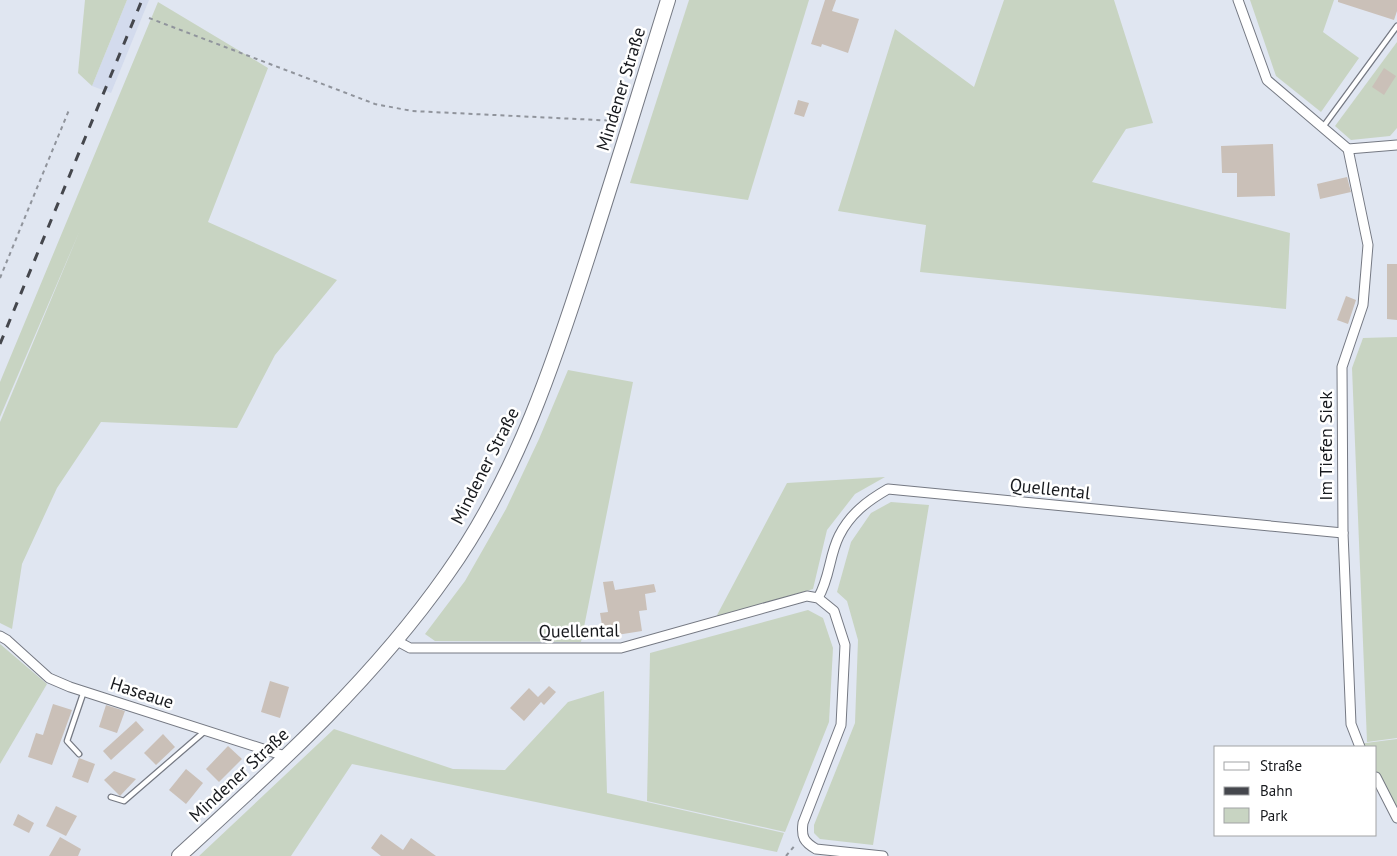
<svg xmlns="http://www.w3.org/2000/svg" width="1397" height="856" font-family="'PT Sans',sans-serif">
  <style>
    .built { fill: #d3dbed }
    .green { fill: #c8d4c2 }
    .building { fill: #cac0b8 }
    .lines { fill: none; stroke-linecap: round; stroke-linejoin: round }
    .lane-casing { stroke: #757983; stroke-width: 7 }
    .street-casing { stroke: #757983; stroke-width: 11 }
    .secondary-casing { stroke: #757983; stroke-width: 16 }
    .path { stroke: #90949c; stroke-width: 2; stroke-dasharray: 4 4; stroke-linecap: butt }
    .lane { stroke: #fff; stroke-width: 4.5 }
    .street { stroke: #fff; stroke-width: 9 }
    .secondary { stroke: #fff; stroke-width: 14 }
    .rail { stroke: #45474d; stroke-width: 3; stroke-dasharray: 9 9; stroke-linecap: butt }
    .labels { text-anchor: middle; stroke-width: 5; stroke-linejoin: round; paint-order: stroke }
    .street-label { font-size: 18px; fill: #17191d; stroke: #fff }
  </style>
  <rect width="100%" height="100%" fill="#e0e6f1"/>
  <!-- built -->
  <polygon class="built" points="127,0 149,0 111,93 92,86"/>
  <!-- green -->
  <g class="green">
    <polygon points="85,0 127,0 92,86 78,73"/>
    <polygon points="689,0 809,0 748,200 630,183"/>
    <polygon points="1004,0 1114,0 1153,123 1126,129 1092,182 1290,233 1286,309 920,272 926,225 838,211 895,29 974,87"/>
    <polygon points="1250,0 1334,0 1323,32 1359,58 1321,112 1276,76"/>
    <polygon points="158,2 268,68 208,222 337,280 275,355 237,428 101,422 57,488 22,564 12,629 0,623 0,422 80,230 0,417 0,382"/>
    <polygon points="1397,42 1397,128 1390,136 1351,140 1335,126"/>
    <polygon points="1397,337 1397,738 1367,742 1352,368 1363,338"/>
    <polygon points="568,370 633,382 581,642 435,641 425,634 465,581 506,509 539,439"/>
    <polygon points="885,477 855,494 827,530 813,589 716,617 787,483"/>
    <polygon points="891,502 929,505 873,845 820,839 814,833 814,825 855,723 858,640 847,601 837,592 851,542 871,513"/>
    <polygon points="808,610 823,618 833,648 829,722 785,832 647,801 650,653"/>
    <polygon points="0,644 47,684 0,764"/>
    <polygon points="604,691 607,793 784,833 777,852 352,764 291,856 199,856 334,729 453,769 505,770 568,702"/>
    <polygon points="1397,739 1397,818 1376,777 1376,747 1360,747 1358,744"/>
  </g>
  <!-- building -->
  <g class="building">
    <polygon points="825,0 836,0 832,11 859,19 848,53 822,44 821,47 811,44"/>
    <polygon points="1338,0 1397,0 1397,11 1394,20 1338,2"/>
    <polygon points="1384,68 1396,76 1384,95 1372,87"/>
    <polygon points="798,100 809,103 804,117 794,114"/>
    <polygon points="1273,144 1275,196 1237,197 1237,173 1222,173 1221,146"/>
    <polygon points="1347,177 1351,192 1320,199 1317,184"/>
    <polygon points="1387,264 1397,264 1397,320 1387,319"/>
    <polygon points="1346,296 1356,300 1348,324 1337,320"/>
    <polygon points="613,581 615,590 654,584 656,592 645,594 647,610 639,611 642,631 604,637 600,613 608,612 603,582"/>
    <polygon points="270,681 289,687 280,718 261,712"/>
    <polygon points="549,686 556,692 544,705 541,702 524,721 510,708 529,688 538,697"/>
    <polygon points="53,704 72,710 52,765 28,757 36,733 43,735"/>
    <polygon points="106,705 125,711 117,733 99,727"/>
    <polygon points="136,721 144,730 111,760 103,751"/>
    <polygon points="163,734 175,747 156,765 144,753"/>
    <polygon points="228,746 242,759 219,782 206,769"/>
    <polygon points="79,758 95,764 88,783 72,777"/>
    <polygon points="186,769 203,783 186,804 169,790"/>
    <polygon points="114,771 136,779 120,796 104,780"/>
    <polygon points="56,806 77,816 66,836 46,826"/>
    <polygon points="18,814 34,823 29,833 13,825"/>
    <polygon points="381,834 403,850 411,838 436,856 381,856 371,848"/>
    <polygon points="60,837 81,849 78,856 49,856"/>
  </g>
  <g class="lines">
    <defs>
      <g id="lane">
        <polyline points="1323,127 1397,26"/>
        <polyline points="79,754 67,741 84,691"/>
        <polyline points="111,797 124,801 205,731"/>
      </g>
      <g id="street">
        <polyline points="1238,0 1267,80 1348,149 1397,145"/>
        <polyline points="1348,149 1368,245 1363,305 1342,367 1343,533 1351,724 1360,747"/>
        <path d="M818 598C830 578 829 556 839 536 850 514 867 501 888 489L1343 533"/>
        <polyline points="0,636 7,640 49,678 70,687 288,757"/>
        <path d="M397 641 410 648H621L807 596 818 598 834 611 845 645 841 725 803 823C801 837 804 842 816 849L883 856"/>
        <polyline points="1376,777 1397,818"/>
      </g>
      <path id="secondary" d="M179 856C275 768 372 681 447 574 517 476 555 360 591 247 617 165 643 82 668 0"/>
    </defs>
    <!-- lane casing -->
    <use href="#lane" class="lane-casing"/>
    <!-- street casing -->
    <use href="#street" class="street-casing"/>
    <!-- secondary casing -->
    <use href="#secondary" class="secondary-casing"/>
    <!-- path -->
    <g class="path">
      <polyline points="149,18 375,104 412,111 618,121"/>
      <polyline points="0,278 69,110"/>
      <polyline points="786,856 796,844"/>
    </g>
    <!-- lane -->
    <use href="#lane" class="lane"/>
    <!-- street -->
    <use href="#street" class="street"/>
    <!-- secondary -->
    <use href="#secondary" class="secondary"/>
    <!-- rail -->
    <polyline class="rail" points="0,344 142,0"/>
  </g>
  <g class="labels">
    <!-- street labels -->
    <g class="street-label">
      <text transform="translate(621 89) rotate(-73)" y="6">Mindener Straße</text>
      <text transform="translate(1326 446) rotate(-90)" y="6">Im Tiefen Siek</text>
      <text transform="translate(485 466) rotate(-63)" y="6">Mindener Straße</text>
      <text transform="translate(1050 489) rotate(6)" y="6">Quellental</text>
      <text transform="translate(579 631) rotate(-1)" y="6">Quellental</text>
      <text transform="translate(142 693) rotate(18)" y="6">Haseaue</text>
      <text transform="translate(239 775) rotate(-43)" y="6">Mindener Straße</text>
    </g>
  </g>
  <!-- legend -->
  <rect x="1214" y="746" width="162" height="90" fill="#ffffff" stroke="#a2a3a5"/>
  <rect x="1224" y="762" width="25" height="8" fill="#ffffff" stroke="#a2a3a5"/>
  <text x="1260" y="771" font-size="15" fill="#17191d">Straße</text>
  <rect x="1224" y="787" width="25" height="8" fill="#45474d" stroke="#a2a3a5"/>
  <text x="1260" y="796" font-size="15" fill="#17191d">Bahn</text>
  <rect x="1224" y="808" width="25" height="15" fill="#c8d4c2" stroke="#a2a3a5"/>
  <text x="1260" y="821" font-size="15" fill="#17191d">Park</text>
</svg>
